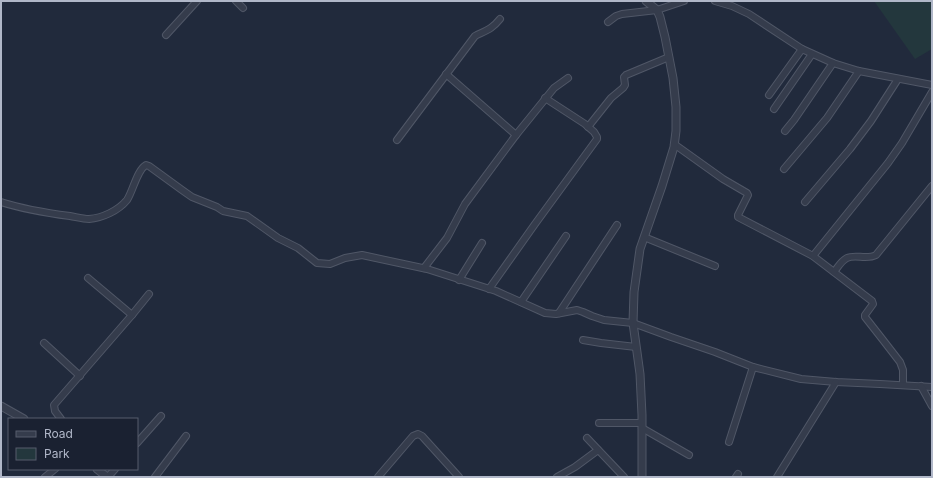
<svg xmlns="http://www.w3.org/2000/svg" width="933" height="478" font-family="Inter,sans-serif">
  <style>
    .green { fill: #23373d }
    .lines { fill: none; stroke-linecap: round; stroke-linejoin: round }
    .minor-casing { stroke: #505767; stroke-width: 8 }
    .tertiary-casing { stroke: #505767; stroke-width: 9 }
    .minor { stroke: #353c4c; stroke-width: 6 }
    .tertiary { stroke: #353c4c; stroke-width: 7 }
  </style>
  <rect width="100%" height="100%" fill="#212a3c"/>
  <!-- green -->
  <polygon class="green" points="874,1 932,1 932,49 915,59"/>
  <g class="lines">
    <defs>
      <g id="minor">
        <polyline points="236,1 243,8"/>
        <polyline points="715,1 732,6 749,14 802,49 833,63 859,71 932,85"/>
        <polyline points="608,22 616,16 622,14 657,10 684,1"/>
        <polyline points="166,35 197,1"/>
        <polyline points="446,74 516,135"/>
        <polyline points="769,95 802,49"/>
        <polyline points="774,109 812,54"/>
        <polyline points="588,127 611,98 623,88 625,85 624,77 626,75 669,57"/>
        <polyline points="785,131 794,120 833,63"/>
        <path d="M397 140 475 36C487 30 492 29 500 19"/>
        <polyline points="674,144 723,179 747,193 748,195 738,215 738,217 813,256 872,301 873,304 865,315 865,317 883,340 900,362 903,370 903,385"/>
        <polyline points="784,169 827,118 859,71"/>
        <path d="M1 202C23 209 47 213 70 216 76 217 83 219 89 219 102 218 118 211 127 200 133 191 137 170 146 165L149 166 182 190 192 197 217 207 223 211 247 216 278 238 298 248 317 263 330 264 345 258 362 255 427 269 496 291 545 313 556 314 577 310 583 312 592 316 604 320 633 323 671 337 715 352 753 367 801 379 836 382 880 384 932 387"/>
        <polyline points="805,202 850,149 871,121 898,79"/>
        <polyline points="644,237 715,266"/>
        <polyline points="813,256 888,163 902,143 932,92"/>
        <polyline points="424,268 447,238 465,204 516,135 554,88 568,78"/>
        <path d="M834 272C838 267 841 261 847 258 855 254 867 260 876 255L932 186"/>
        <polyline points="88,278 132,315"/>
        <polyline points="459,280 482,243"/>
        <polyline points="489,289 535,224 597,139 597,137 594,132 585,124 545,98"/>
        <polyline points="521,302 566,236"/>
        <polyline points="559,313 617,225"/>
        <polyline points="583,340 601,343 636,347"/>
        <polyline points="44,343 80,376"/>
        <polyline points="921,386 932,406"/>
        <polyline points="61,419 55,411 54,405 132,315 149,294"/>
        <polyline points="599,423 642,423"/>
        <polyline points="642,428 689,455"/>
        <polyline points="587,438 624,477"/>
        <polyline points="729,442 753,367"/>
        <polyline points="137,443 161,416"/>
        <polyline points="45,477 55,469"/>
        <polyline points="108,477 115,469"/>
        <polyline points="155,477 186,436"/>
        <polyline points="378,477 413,436 418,434 422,436 459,477"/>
        <polyline points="557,477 575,467 598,450"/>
        <polyline points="736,477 738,474"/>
        <polyline points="777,477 836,382"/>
      </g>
      <g id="tertiary">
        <polyline points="1,406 24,419"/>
        <polyline points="97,469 107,477"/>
        <polyline points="642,477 642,415 640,374 633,323 634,292 640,249 662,186 674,147 676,131 676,107 673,78 665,37 660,17 657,10 646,1"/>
      </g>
    </defs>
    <!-- minor casing -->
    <use href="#minor" class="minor-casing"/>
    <!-- tertiary casing -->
    <use href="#tertiary" class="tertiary-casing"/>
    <!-- minor -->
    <use href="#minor" class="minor"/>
    <!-- tertiary -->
    <use href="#tertiary" class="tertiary"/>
  </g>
  <!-- border -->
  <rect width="933" height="478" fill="none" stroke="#b0b7c8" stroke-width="4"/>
  <!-- legend -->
  <rect x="8" y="418" width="130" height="52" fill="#1a2131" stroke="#565d6d"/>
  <rect x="16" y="431" width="20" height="6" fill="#353c4c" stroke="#565d6d"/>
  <text x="44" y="438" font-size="12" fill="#b0b7c8">Road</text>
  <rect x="16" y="448" width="20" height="12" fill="#23373d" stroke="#565d6d"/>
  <text x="44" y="458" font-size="12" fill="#b0b7c8">Park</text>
</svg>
